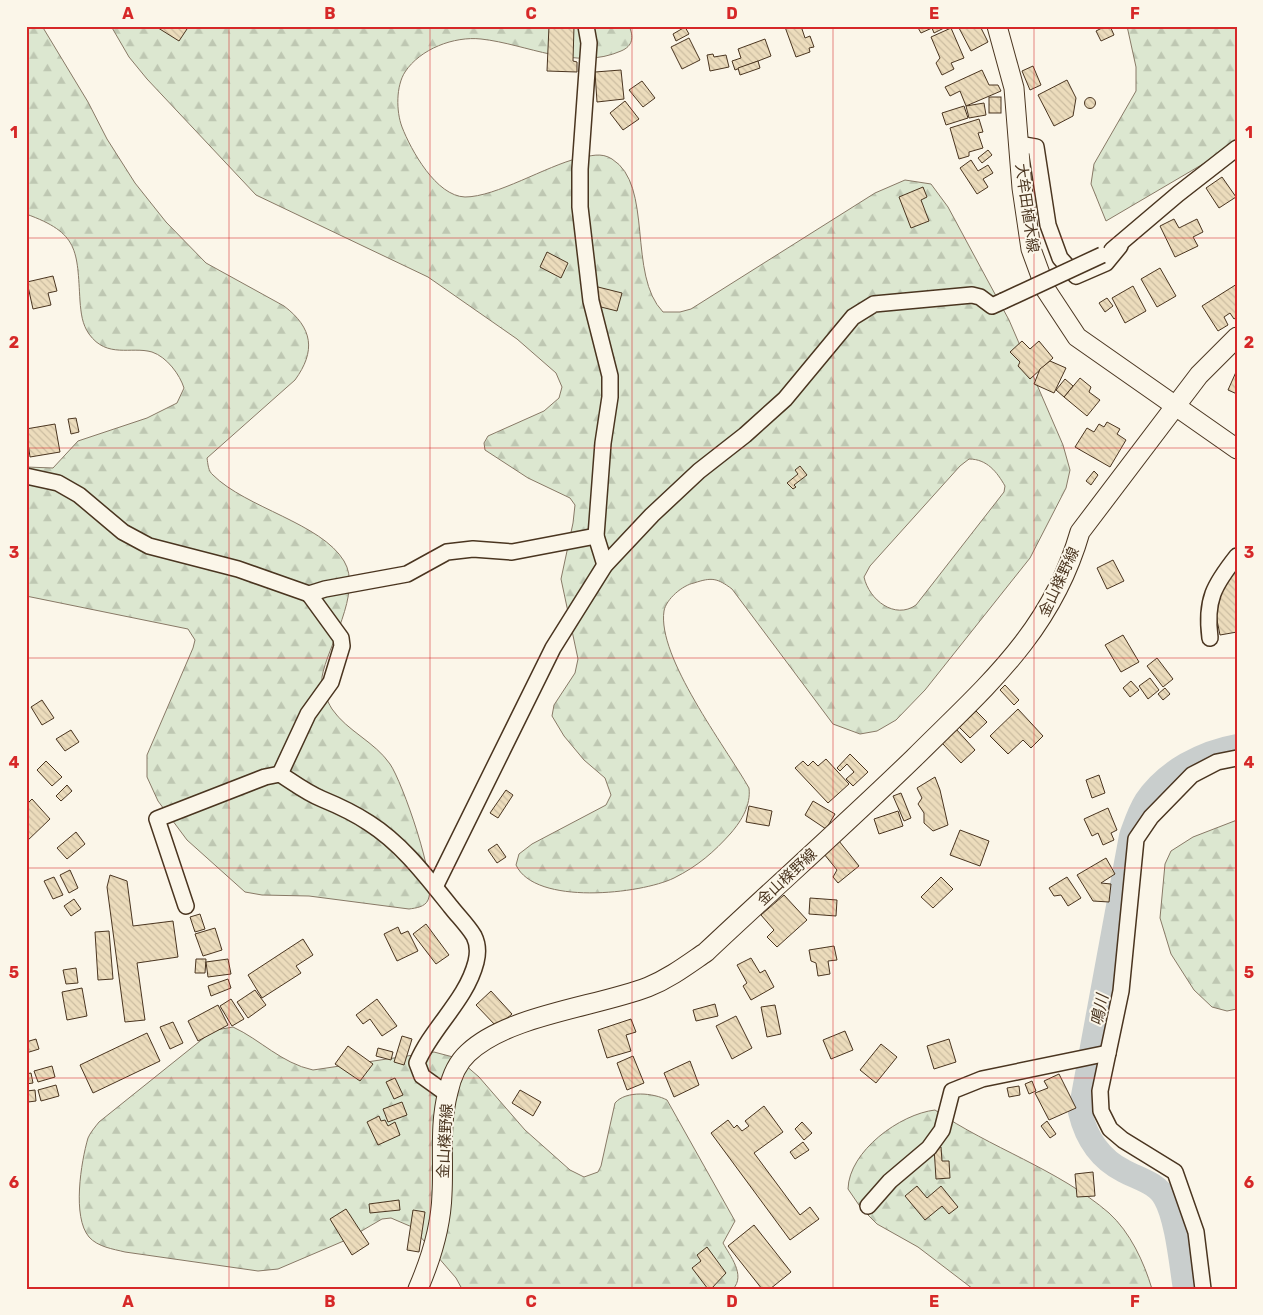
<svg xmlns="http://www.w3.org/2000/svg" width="1263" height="1315" font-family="Rubik,'Noto Sans JP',sans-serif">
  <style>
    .forest { fill: url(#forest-firs); stroke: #887966; fill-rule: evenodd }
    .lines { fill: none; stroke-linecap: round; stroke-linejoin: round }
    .river { stroke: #c9cecd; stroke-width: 24 }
    .building { fill: url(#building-back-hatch); stroke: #4a3520 }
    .minor-casing { stroke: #4a3520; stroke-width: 18 }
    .major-casing { stroke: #4a3520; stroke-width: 21 }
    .minor { stroke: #fbf6e9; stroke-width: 15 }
    .major { stroke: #fbf6e9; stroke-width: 19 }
    .minor-bridge-casing { stroke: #4a3520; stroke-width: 18; stroke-linecap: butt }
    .minor-bridge { stroke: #fbf6e9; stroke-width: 15 }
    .grid { fill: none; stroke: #d62828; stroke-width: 1; stroke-opacity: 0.55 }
    .labels { text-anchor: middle; stroke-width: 4; stroke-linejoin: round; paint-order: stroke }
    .street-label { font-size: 15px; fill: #4a3520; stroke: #fbf6e9 }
    .water-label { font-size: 16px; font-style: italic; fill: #4a3520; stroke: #fbf6e9 }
    .neatline { fill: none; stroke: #d62828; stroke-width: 2 }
    .grid-label { font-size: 16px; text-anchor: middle; font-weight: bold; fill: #d62828 }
  </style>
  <defs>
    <pattern id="forest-firs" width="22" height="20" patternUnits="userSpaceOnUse" patternTransform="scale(1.25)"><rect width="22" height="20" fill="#dce7d0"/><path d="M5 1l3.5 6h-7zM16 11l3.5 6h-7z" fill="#bec7b2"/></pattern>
    <pattern id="building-back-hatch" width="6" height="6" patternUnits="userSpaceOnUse" patternTransform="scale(1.25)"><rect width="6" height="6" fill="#ecdcbc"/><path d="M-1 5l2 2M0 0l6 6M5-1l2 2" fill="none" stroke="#ccbda1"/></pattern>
  </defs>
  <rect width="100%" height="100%" fill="#fbf6e9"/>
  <!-- forest -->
  <g class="forest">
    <path d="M26 26H42L88 102 107 139 135 183 166 222 206 263 284 306C313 328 316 351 295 380L207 458C208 464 208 471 213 475 246 508 321 523 344 561 363 592 327 647 322 677 321 687 327 701 332 709 347 731 375 742 390 764 402 781 438 883 428 900 425 907 416 908 409 909L309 896 262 895 245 892 187 840 158 801 147 777V755L193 648 195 640 188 629 26 596V467L53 468 78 441 147 418 177 403 184 388C180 375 167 357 152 352 131 346 107 359 89 334 82 324 81 313 80 301 77 250 79 233 26 214Z"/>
    <path d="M111 26H629C634 37 633 46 621 51 576 71 527 44 481 39 454 36 420 49 405 72 396 86 396 111 402 127 411 150 436 196 465 197 496 197 546 166 579 158 591 156 601 152 612 159 654 185 627 275 663 312H680L691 309 875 193 905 180 931 184 948 207 1009 320 1063 445 1070 470 1066 488 1030 558 925 690 896 720 877 731 860 734 833 724 732 589C717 578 712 577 694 583 683 585 666 599 664 611 657 657 725 746 749 788 751 805 742 820 731 833 714 852 698 866 674 878 641 894 535 906 516 865L519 854 532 844 606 805 611 795 605 778 584 760 564 736 552 716 554 705 575 673 578 659 561 579 573 523 575 505 570 498 528 478 485 450 484 443 488 436 544 411 559 398 562 387 556 373 517 339 428 277 256 195 147 79 129 57ZM969 459C987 459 997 472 1005 486L1004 492 916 605C895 620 869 600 864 577L870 566 960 466Z"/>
    <polygon points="1127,26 1237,26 1237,144 1106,221 1091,184 1094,164 1136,91 1136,67"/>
    <polygon points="1237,820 1237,1009 1227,1011 1212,1007 1194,990 1171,954 1160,918 1165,864 1171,851 1193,837"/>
    <path d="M233 1027C261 1040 281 1063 313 1070L434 1052 453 1057 464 1064 479 1077 525 1130 570 1170 584 1177 598 1172 601 1166 615 1103C626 1090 654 1093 667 1100L735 1221 723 1243C730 1256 746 1275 733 1289H462L456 1278 412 1227 391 1218 382 1219 346 1240 278 1269 258 1271 125 1252C113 1249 98 1247 89 1237 72 1217 81 1162 88 1138 90 1133 95 1127 99 1122L210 1033 216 1030Z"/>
    <path d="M935 1110C990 1148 1058 1169 1109 1213 1130 1232 1144 1262 1152 1289H973L918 1247 877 1224 861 1208 848 1189C849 1151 900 1114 935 1110Z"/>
  </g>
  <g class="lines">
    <!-- river -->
    <path class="river" d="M1185 1289C1181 1265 1177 1219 1165 1198 1157 1183 1139 1179 1124 1171 1100 1159 1086 1137 1080 1112L1131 836C1135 825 1139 812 1146 801 1166 771 1203 752 1237 746"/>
  </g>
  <!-- building -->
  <g class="building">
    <polygon points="155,26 182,26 187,29 179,41"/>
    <polygon points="549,26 574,26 573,61 577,62 577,72 547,71"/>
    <polygon points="801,26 805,38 810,36 814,47 809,48 810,52 796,57 785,27"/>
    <polygon points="917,26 946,26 946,27 934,33 932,28 921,33"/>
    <polygon points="962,26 980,26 988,42 971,51 959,28"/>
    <polygon points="1106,26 1110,26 1114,35 1101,41 1096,31"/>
    <polygon points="685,27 689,34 676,41 673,34"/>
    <polygon points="951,28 964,58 951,63 954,69 942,75 936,63 940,58 931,37"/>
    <polygon points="689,38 700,60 682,69 671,47"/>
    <polygon points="765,39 771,56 735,70 732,61 741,58 738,49"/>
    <polygon points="713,54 714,57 726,55 729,67 710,71 707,55"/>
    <polygon points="758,61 760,68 740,75 738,68"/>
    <polygon points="1033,66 1041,85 1030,90 1022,71"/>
    <polygon points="621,70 624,99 597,102 595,72"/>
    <polygon points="982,70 989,85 998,85 1001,91 966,106 960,91 950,96 945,87"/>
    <polygon points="1067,80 1076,98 1073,116 1054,126 1038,95"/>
    <polygon points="642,81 655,98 643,107 629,90"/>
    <rect x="989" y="97" width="12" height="16"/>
    <circle cx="1090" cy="103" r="5.5"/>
    <polygon points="625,101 639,119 623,130 610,113"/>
    <polygon points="984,103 986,115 969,118 966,106"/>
    <polygon points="964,106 968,118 946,125 942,113"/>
    <polygon points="979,119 983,132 978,133 983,148 969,152 969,156 959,159 950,128"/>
    <polygon points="988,150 992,155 982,163 978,158"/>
    <polygon points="971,160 978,171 988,165 993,173 983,179 988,187 977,194 960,168"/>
    <polygon points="1222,177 1236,197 1219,208 1206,188"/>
    <polygon points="923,187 927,197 921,200 929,221 911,228 899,197"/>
    <polygon points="1174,219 1179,228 1197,219 1203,232 1193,237 1198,246 1175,257 1160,226"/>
    <polygon points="547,252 568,263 561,278 540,267"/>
    <polygon points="1160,268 1176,296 1157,307 1141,279"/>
    <polygon points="53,276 57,291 48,293 51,305 33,309 27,282"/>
    <polygon points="1237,284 1237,317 1234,319 1230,313 1224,317 1228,325 1218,331 1202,306"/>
    <polygon points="594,286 622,293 617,311 597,306"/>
    <polygon points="1133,286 1146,311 1125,323 1112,298"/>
    <polygon points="1107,298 1113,306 1105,312 1099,303"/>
    <polygon points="1022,341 1030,349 1039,341 1053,358 1030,379 1018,366 1020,362 1010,352"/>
    <polygon points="1050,361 1066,368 1054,393 1034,384 1040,369"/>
    <polygon points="1236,372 1237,372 1237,394 1228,390"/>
    <polygon points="1080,378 1091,387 1089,392 1100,400 1087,416 1064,397"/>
    <polygon points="1065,379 1073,386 1064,397 1056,390"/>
    <polygon points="76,418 79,432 71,434 68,419"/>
    <polygon points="1107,422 1120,429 1117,434 1126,440 1110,467 1075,447 1087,428 1094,432 1099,424 1104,427"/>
    <polygon points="55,424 60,452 30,457 26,429"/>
    <polygon points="800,466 807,475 794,485 796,487 793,489 787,483 798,474 795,470"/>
    <polygon points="1094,471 1098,475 1091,485 1086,481"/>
    <polygon points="1113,560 1124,581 1107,589 1097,568"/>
    <polygon points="1237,569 1237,632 1220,635 1216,615 1223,585"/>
    <polygon points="1123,635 1139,662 1121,672 1105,645"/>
    <polygon points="1157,658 1173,679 1163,687 1147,666"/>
    <polygon points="1150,678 1159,690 1148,699 1139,686"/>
    <polygon points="1131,681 1139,690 1130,697 1123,688"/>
    <polygon points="1005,685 1019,700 1014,705 1000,690"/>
    <polygon points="1165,688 1170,694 1163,700 1158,694"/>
    <polygon points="42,700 54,718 42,725 31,707"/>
    <polygon points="1018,709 1043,736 1031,748 1023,740 1008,754 990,736"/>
    <polygon points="976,711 987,722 970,738 959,727"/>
    <polygon points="956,729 975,750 961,763 942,743"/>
    <polygon points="71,730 79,742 65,751 56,739"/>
    <polygon points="850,754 868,772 853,786 846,779 854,772 847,764 840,771 837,768"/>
    <polygon points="826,759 849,784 828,803 795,768 803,761 808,766 813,761 818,766"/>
    <polygon points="46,761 62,777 52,786 37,770"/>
    <polygon points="1099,775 1105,793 1092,798 1086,780"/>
    <polygon points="935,777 940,790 948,825 933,831 924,823 924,813 918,804 922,798 917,788"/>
    <polygon points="67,785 72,791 61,801 56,796"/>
    <polygon points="506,790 513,795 498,818 490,813"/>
    <polygon points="901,793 911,818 904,821 893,796"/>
    <polygon points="32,799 50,819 26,842 26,805"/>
    <polygon points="813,801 835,814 826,829 805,815"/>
    <polygon points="749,806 772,811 769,826 746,822"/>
    <polygon points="1108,808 1117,830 1111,833 1114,840 1103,845 1098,833 1092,836 1084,819"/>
    <polygon points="898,811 903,826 879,834 874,819"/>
    <polygon points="960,830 989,841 980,866 950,855"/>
    <polygon points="76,832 85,844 67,859 57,848"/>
    <polygon points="839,841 859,866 838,883 833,877 837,870 824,854"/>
    <polygon points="497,844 506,857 497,863 488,850"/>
    <polygon points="1106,858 1115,874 1101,883 1111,884 1109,902 1093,901 1077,875"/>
    <polygon points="70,870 78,888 69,893 60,875"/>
    <polygon points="110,875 127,881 133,926 173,921 178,957 137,963 145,1020 125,1022 107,887"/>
    <polygon points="54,877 63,895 53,899 44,881"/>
    <polygon points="941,877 953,889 933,908 921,897"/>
    <polygon points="1067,877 1081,898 1068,906 1061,895 1054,896 1049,888"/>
    <polygon points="784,895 807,920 777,947 767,937 774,930 761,915"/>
    <polygon points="810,898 837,900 836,916 809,914"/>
    <polygon points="74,899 81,909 71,916 64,906"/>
    <polygon points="200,914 205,929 195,932 190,917"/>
    <polygon points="426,924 449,955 436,964 413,934"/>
    <polygon points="398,927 401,934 408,931 418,951 397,961 384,934"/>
    <polygon points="215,928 222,950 203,956 195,934"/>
    <polygon points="109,931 113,979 98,980 95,932"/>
    <polygon points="303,939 313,955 296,966 301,973 262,998 248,975"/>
    <polygon points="834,946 837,960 828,961 830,974 818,976 816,963 811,961 809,950"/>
    <polygon points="751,958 760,973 765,970 774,987 751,1000 743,986 747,983 737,965"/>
    <polygon points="196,959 206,959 205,973 195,973"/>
    <polygon points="228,959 231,974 208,977 206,962"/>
    <polygon points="76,968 78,983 66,984 63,970"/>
    <polygon points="228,979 231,988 211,996 208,986"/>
    <polygon points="82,988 87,1016 67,1020 62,992"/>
    <polygon points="255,990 266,1005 248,1018 237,1002"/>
    <polygon points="491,991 512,1014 497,1027 476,1005"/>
    <polygon points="231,999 244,1019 232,1026 220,1006"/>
    <polygon points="377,999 397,1026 382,1036 370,1019 363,1024 356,1015"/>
    <polygon points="715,1004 718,1016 696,1021 693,1010"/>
    <polygon points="218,1005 228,1025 198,1041 188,1021"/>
    <polygon points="775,1005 781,1034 767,1037 761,1007"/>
    <polygon points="736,1016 752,1048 732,1059 716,1026"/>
    <polygon points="631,1019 636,1032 626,1035 631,1051 607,1058 598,1030"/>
    <polygon points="173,1022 183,1043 170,1049 160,1027"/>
    <polygon points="845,1031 853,1050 831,1059 823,1040"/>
    <polygon points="147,1033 160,1061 93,1093 80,1065"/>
    <polygon points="402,1036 412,1039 404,1065 394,1062"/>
    <polygon points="36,1039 39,1049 26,1053 26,1042"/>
    <polygon points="949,1039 956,1062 934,1069 927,1046"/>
    <polygon points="881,1044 897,1057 876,1083 860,1070"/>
    <polygon points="348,1046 373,1064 360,1081 335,1064"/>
    <polygon points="378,1048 393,1052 391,1060 376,1056"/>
    <polygon points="633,1056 644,1083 627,1090 617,1063"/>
    <polygon points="690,1061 699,1085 674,1097 664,1073"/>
    <polygon points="52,1066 55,1077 38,1082 34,1071"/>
    <polygon points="31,1073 33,1083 26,1084 26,1074"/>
    <polygon points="1059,1074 1076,1108 1049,1120 1035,1093 1048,1088 1044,1081"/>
    <polygon points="395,1078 403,1095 394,1099 386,1082"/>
    <polygon points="1032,1081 1036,1091 1029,1094 1025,1084"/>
    <polygon points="56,1085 59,1096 41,1101 38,1090"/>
    <polygon points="1019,1086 1020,1095 1009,1097 1007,1088"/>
    <polygon points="35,1090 36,1101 28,1102 27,1091"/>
    <polygon points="520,1090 541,1102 533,1116 512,1103"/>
    <polygon points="402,1102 407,1115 388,1122 383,1109"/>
    <polygon points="764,1106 783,1132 754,1153 800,1215 810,1207 819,1219 790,1240 711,1133 728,1120 734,1128 737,1125 742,1131 749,1126 745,1121"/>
    <polygon points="379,1116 381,1121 385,1120 388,1126 395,1122 400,1135 378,1145 367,1122"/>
    <polygon points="1047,1121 1056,1134 1050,1138 1041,1126"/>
    <polygon points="802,1122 812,1133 804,1140 795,1129"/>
    <polygon points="803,1142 809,1150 795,1159 790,1152"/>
    <polygon points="934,1147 941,1147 942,1161 949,1161 950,1178 936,1179"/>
    <polygon points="1093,1172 1095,1196 1077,1197 1075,1174"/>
    <polygon points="917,1186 927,1198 941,1186 958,1207 949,1214 942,1206 925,1220 905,1196"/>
    <polygon points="399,1200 400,1210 370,1213 369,1204"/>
    <polygon points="346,1209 369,1244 352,1255 330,1219"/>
    <polygon points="413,1210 425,1212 419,1252 407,1250"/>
    <polygon points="754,1225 791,1272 770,1289 762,1289 728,1246"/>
    <polygon points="707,1247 726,1273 711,1289 708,1289 692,1268 701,1261 697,1255"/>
  </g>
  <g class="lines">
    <defs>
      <g id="minor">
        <polyline points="586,26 589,43 580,169 580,207 591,301 610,376 610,397 603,443 596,536 605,565"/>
        <polyline points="1019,144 1036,147 1048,225 1060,258 1076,276 1106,263 1120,246"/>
        <polyline points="1112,250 1178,194 1237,148"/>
        <polyline points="26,476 58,483 79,495 123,532 149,546 238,569 309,594 325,589 407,574 447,552 473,549 512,552 596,536"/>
        <path d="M1210 638C1205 600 1214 585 1237 556"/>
        <polyline points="280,774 308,714 331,682 342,646 341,638 309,594"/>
        <polyline points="435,887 553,648 605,565 652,515 699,471 745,435 785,399 853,317 874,304 972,295 980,297 992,306 1003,301"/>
        <path d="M186 906 157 819 265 777 280 774C294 783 307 793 322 799 339 806 354 813 369 823 402 844 426 876 451 907 458 916 468 926 474 936 478 944 478 954 476 962 466 1001 432 1027 417 1063L422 1076 447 1094"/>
        <polyline points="868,1206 890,1181 929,1148 942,1130 952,1091 982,1079 1108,1053"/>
        <polyline points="1203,1289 1196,1232 1175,1172 1123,1140 1110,1129 1101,1111 1100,1091 1121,991 1136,839 1151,817 1192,775 1217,762 1237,758"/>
      </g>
      <g id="major">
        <polyline points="997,26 1014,88 1022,188 1031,249 1046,290 1077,337 1237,449"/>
        <path d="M418 1289C431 1259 441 1227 442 1194 444 1160 439 1126 448 1092 451 1078 457 1063 468 1053 508 1015 596 1007 648 987 670 978 687 965 706 952 775 887 846 824 914 758 985 687 1051 633 1080 532L1199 375 1237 337"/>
      </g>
    </defs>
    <!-- minor casing -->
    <use href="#minor" class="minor-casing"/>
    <!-- major casing -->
    <use href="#major" class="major-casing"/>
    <!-- minor -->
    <use href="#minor" class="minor"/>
    <!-- major -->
    <use href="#major" class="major"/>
    <defs>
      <polyline id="minor-bridge" points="1003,301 1102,255"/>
    </defs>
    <!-- minor-bridge casing -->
    <use href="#minor-bridge" class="minor-bridge-casing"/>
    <!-- minor-bridge -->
    <use href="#minor-bridge" class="minor-bridge"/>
  </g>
  <!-- grid -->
  <path class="grid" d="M229 26V1289M430 26V1289M632 26V1289M833 26V1289M1034 26V1289M26 238H1237M26 448H1237M26 658H1237M26 868H1237M26 1078H1237"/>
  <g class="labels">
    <!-- street labels -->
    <g class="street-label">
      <text transform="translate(1027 208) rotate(82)" y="5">大牟田植木線</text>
      <text transform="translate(1059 582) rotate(-65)" y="5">金山檪野線</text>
      <text transform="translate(787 877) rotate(-43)" y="5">金山檪野線</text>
      <text transform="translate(445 1141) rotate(-87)" y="5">金山檪野線</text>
    </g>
    <!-- water labels -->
    <g class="water-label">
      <text transform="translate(1099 1010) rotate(-79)" y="6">鳴川</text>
    </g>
  </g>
  <!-- border -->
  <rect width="1263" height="1315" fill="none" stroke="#fbf6e9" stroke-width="55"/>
  <rect x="28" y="28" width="1208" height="1260" class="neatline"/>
  <g class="grid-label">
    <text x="128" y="19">A</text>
    <text x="330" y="19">B</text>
    <text x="531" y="19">C</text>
    <text x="732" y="19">D</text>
    <text x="934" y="19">E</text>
    <text x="1135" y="19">F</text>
    <text x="14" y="138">1</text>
    <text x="1249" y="138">1</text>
    <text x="14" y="348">2</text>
    <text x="1249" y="348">2</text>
    <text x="14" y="558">3</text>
    <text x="1249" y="558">3</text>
    <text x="14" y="768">4</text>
    <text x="1249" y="768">4</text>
    <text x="14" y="978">5</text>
    <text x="1249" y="978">5</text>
    <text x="14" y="1188">6</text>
    <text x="1249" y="1188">6</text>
    <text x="128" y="1307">A</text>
    <text x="330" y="1307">B</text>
    <text x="531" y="1307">C</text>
    <text x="732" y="1307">D</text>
    <text x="934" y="1307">E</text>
    <text x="1135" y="1307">F</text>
  </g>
</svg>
